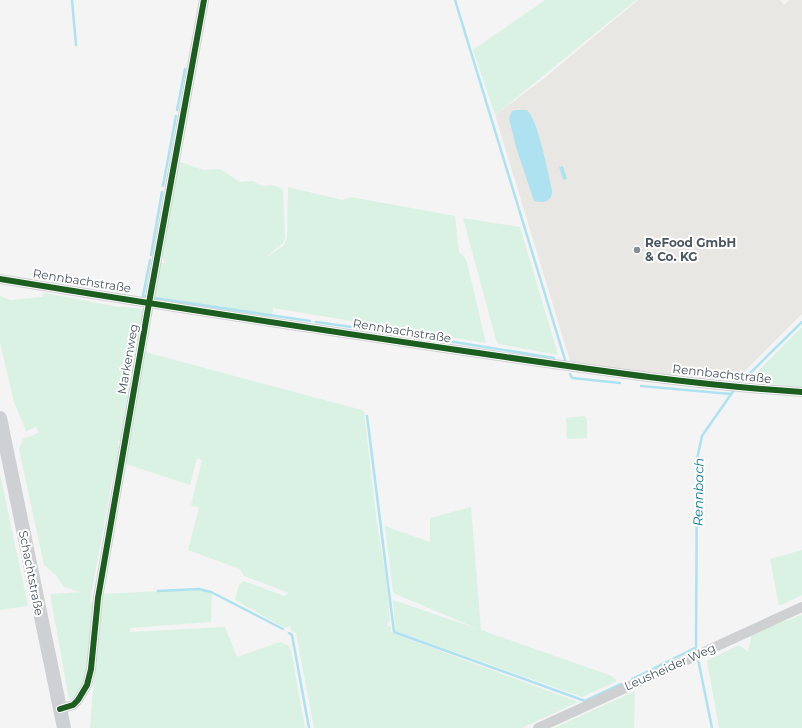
<svg xmlns="http://www.w3.org/2000/svg" width="802" height="728" font-family="Montserrat,sans-serif">
  <style>
    .commercial { fill: #e8e7e3 }
    .green { fill: #d9f2e3 }
    .water { fill: #aee2f0 }
    .lines { fill: none; stroke-linecap: round; stroke-linejoin: round }
    .stream { stroke: #aee2f0; stroke-width: 2.5 }
    .street { stroke: #ced0d2; stroke-width: 10 }
    .secondary { stroke: #ced0d4; stroke-width: 14 }
    .cycleway-casing { stroke: #fff; stroke-width: 8 }
    .cycleway { stroke: #1b5e20; stroke-width: 6 }
    .poi-dot { fill: #868d94; stroke: #fff; stroke-width: 1.5 }
    .labels { text-anchor: middle; stroke-width: 4; stroke-linejoin: round; paint-order: stroke }
    .poi-label { font-size: 12px; font-weight: bold; fill: #4a5661; stroke: #fff; text-anchor: start }
    .street-label { font-size: 12px; fill: #4a5661; stroke: #fff }
    .water-label { font-size: 13px; font-style: italic; fill: #0c7c9b; stroke: #fff }
  </style>
  <rect width="100%" height="100%" fill="#f4f4f4"/>
  <!-- commercial -->
  <polygon class="commercial" points="638,0 780,0 784,5 790,0 802,0 802,314 734,382 571,364 495,115 542,80"/>
  <!-- green -->
  <g class="green">
    <polygon points="545,0 636,0 495,115 473,50"/>
    <polygon points="178,161 203,170 220,169 240,182 253,181 262,186 272,185 283,189 285,237 283,243 264,259 283,246 287,238 288,187 342,200 351,197 455,216 459,252 466,259 486,343 273,308 271,319 154,301 158,263 165,263 161,253"/>
    <polygon points="463,218 520,227 558,355 499,344 496,340"/>
    <polygon points="45,293 113,306 143,309 121,440 117,442 121,451 114,470 90,602 94,604 85,682 75,697 69,699 50,594 80,592 64,587 56,575 44,565 19,449 23,439 39,433 36,427 26,431 14,402 0,343 0,296 11,300 42,297"/>
    <polygon points="802,327 802,387 747,382"/>
    <polygon points="145,352 362,410 364,412 377,524 386,577 390,620 387,625 392,627 390,631 395,634 578,702 522,728 314,728 296,633 291,631 290,626 285,628 235,600 239,585 244,581 284,596 289,593 244,576 240,569 188,550 199,508 191,505 202,460 197,458 190,485 126,464"/>
    <polygon points="584,416 587,419 587,438 567,439 566,418"/>
    <polygon points="0,474 28,606 0,610"/>
    <polygon points="471,507 481,630 612,676 617,681 582,697 395,631 393,600 478,629 393,593 385,526 430,542 430,518"/>
    <polygon points="802,550 802,595 779,606 770,559"/>
    <polygon points="199,589 212,594 211,622 130,628 130,632 225,627 237,657 280,642 288,645 291,650 305,728 90,728 101,594"/>
    <polygon points="802,615 802,728 719,728 707,661 739,645 748,652 752,633"/>
    <polygon points="635,691 634,728 554,728"/>
  </g>
  <!-- water -->
  <g class="water">
    <path d="M516 110H527C538 120 548 173 552 190 553 201 544 204 534 201L516 147 509 118 512 111Z"/>
    <polygon points="563,166 567,179 563,180 559,167"/>
  </g>
  <g class="lines">
    <!-- stream -->
    <g class="stream">
      <polyline points="72,0 76,45"/>
      <polyline points="455,0 566,363"/>
      <polyline points="177,110 185,69"/>
      <polyline points="163,186 176,116"/>
      <polyline points="151,255 162,192"/>
      <polyline points="145,296 143,296 150,260"/>
      <polyline points="154,298 310,321"/>
      <polyline points="316,322 423,337"/>
      <polyline points="429,338 554,358"/>
      <polyline points="570,374 572,378 620,383"/>
      <polyline points="740,383 802,322"/>
      <polyline points="641,386 731,394"/>
      <polyline points="367,416 394,632 585,701 621,684"/>
      <polyline points="158,591 199,589 211,592 283,629"/>
      <polyline points="289,633 292,635 309,728"/>
      <polyline points="696,652 697,459 702,436 734,390"/>
      <polyline points="698,659 712,728"/>
      <polyline points="632,679 695,648"/>
    </g>
    <!-- street -->
    <g class="street">
      <path d="M0 279C157 305 314 329 471 352 581 368 691 385 802 392"/>
      <polyline points="60,709 73,705 78,700 87,685 91,669 98,598 149,303 204,0"/>
      <polyline points="538,728 802,607"/>
    </g>
    <!-- secondary -->
    <polyline class="secondary" points="0,418 64,728"/>
    <defs>
      <g id="cycleway">
        <path d="M0 279C157 305 314 329 471 352 581 368 691 385 802 392"/>
        <polyline points="60,709 73,705 78,700 87,685 91,669 98,598 149,303 204,0"/>
      </g>
    </defs>
    <!-- cycleway casing -->
    <use href="#cycleway" class="cycleway-casing"/>
    <!-- cycleway -->
    <use href="#cycleway" class="cycleway"/>
  </g>
  <!-- markers -->
  <circle class="poi-dot" cx="637" cy="250" r="4"/>
  <g class="labels">
    <!-- poi labels -->
    <g class="poi-label">
      <text x="645" y="247">ReFood GmbH<tspan x="645" dy="14">&amp; Co. KG</tspan></text>
    </g>
    <!-- street labels -->
    <g class="street-label">
      <text transform="translate(82 281) rotate(9)" y="4">Rennbachstraße</text>
      <text transform="translate(402 331) rotate(9)" y="4">Rennbachstraße</text>
      <text transform="translate(128 359) rotate(-80)" y="4">Markenweg</text>
      <text transform="translate(722 374) rotate(6)" y="4">Rennbachstraße</text>
      <text transform="translate(31 573) rotate(79)" y="4">Schachtstraße</text>
      <text transform="translate(670 667) rotate(-24)" y="4">Leusheider Weg</text>
    </g>
    <!-- water labels -->
    <g class="water-label">
      <text transform="translate(698 492) rotate(-89)" y="5">Rennbach</text>
    </g>
  </g>
</svg>
